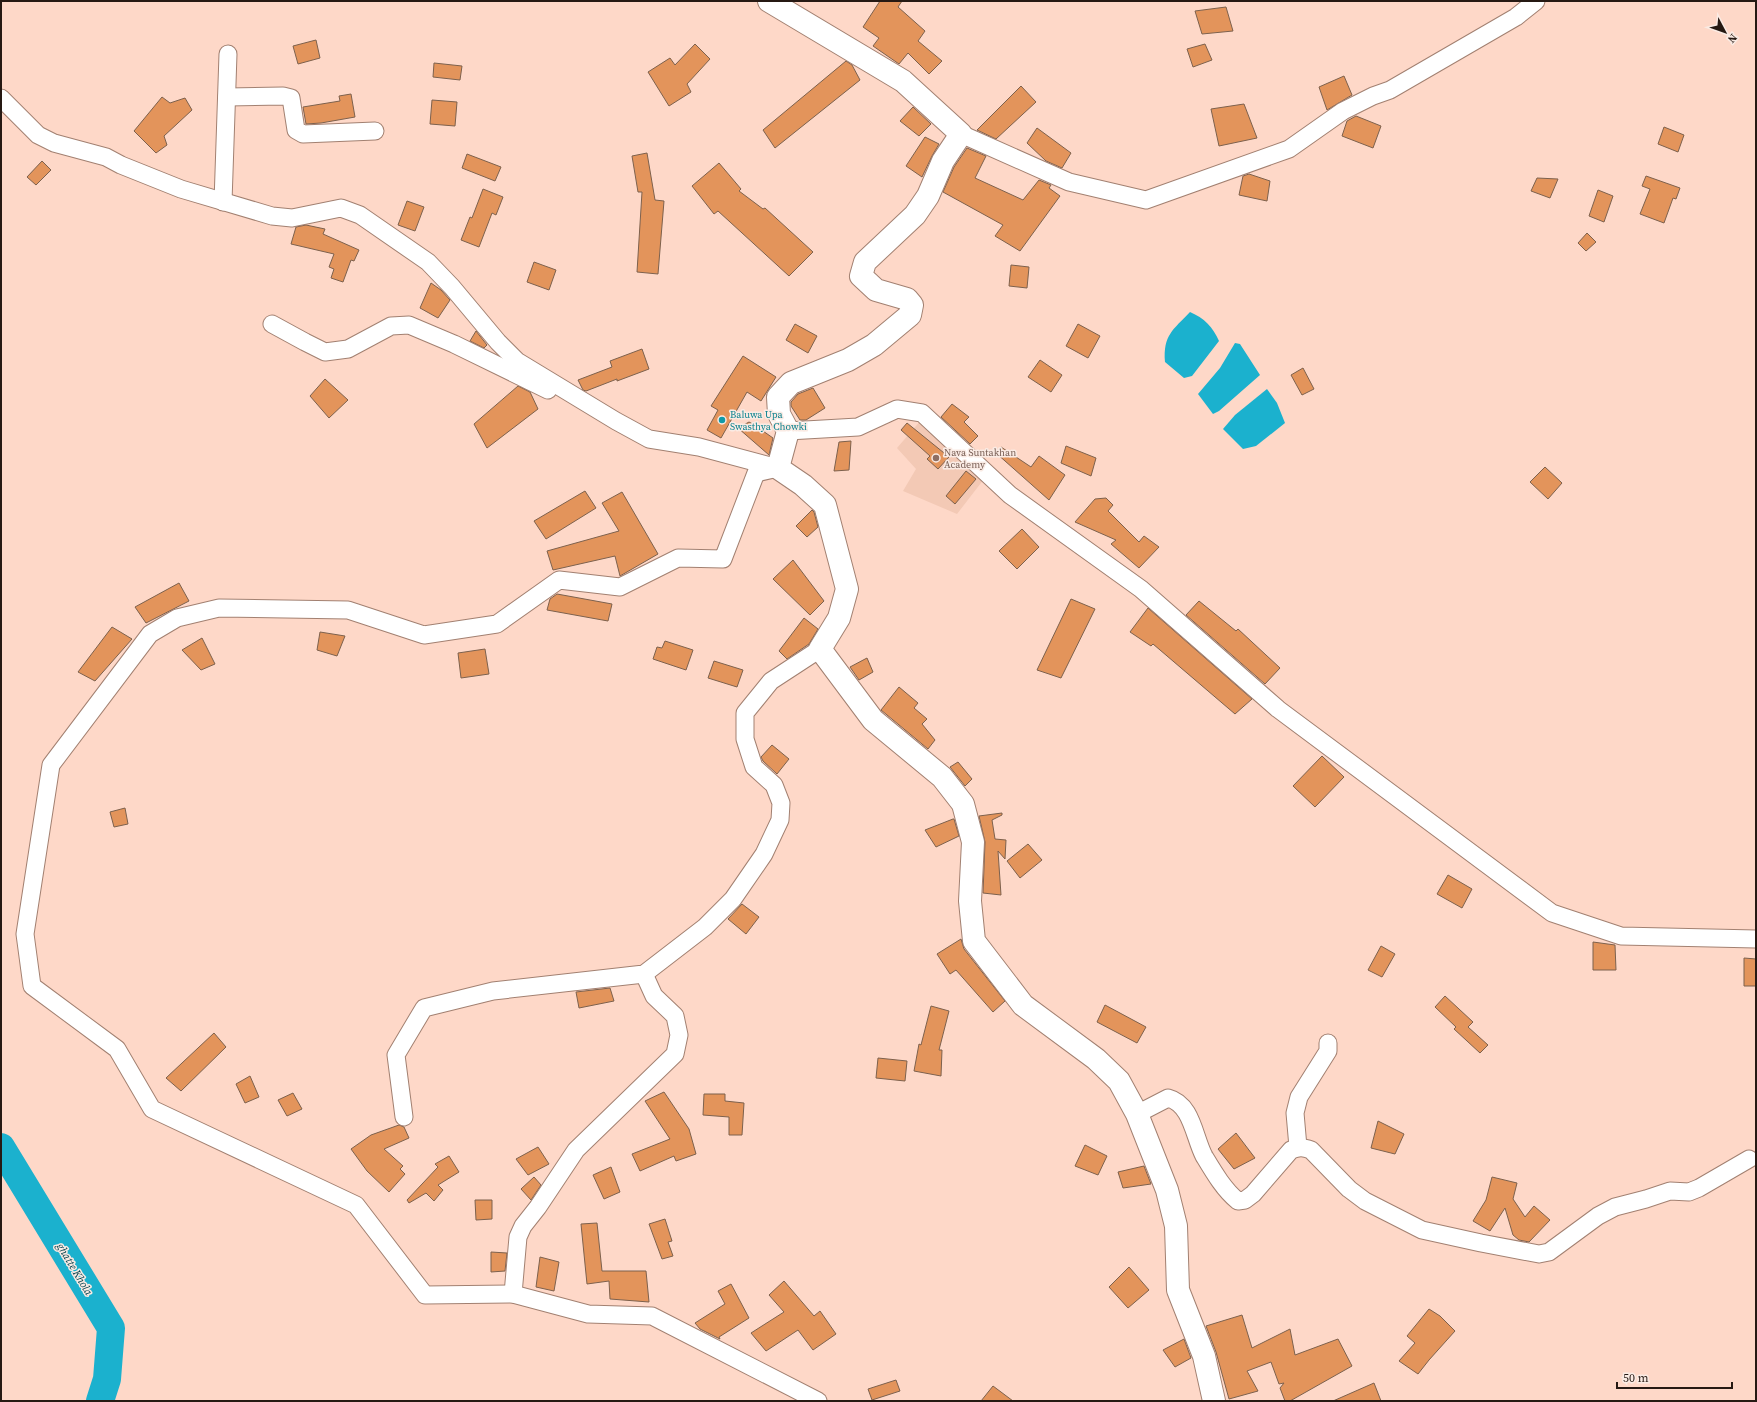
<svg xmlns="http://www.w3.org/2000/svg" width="1757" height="1402" font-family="'Source Serif 4',serif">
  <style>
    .built { fill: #f3c9b5 }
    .water { fill: #1bb1ce }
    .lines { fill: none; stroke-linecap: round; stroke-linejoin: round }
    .river { stroke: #1bb1ce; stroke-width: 28 }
    .building { fill: #e3945b; stroke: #7d614d }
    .street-casing { stroke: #a28071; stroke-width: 19 }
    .secondary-casing { stroke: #a28071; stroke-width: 24 }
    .street { stroke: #fff; stroke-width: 17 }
    .secondary { stroke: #fff; stroke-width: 22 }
    .culture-dot { fill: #0f9aa8; stroke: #faebe4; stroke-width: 1.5 }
    .education-dot { fill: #8d6e63; stroke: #faebe4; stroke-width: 1.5 }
    .labels { text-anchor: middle; stroke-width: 3; stroke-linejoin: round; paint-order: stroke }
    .culture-label { font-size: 10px; fill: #0d838f; stroke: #faebe4; text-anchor: start }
    .education-label { font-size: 10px; fill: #785e54; stroke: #faebe4; text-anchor: start }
    .water-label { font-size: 11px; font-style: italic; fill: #03414e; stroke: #faebe4 }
  </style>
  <rect width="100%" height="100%" fill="#fed8c8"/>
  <!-- built -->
  <polygon class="built" points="922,419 984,479 957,514 903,491 916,469 897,448"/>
  <!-- water -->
  <g class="water">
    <path d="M1190 312C1204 318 1213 327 1219 341L1192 376 1184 378 1165 362C1163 335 1173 330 1190 312Z"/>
    <polygon points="1235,343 1240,344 1260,375 1219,411 1213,414 1198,394 1220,368"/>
    <polygon points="1267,389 1277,403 1285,423 1256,446 1243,449 1223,429 1235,415"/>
  </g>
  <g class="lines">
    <!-- river -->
    <polyline class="river" points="1,1147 111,1328 107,1379 100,1401"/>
  </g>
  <!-- building -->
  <g class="building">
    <polygon points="880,1 902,1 898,7 925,31 918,41 942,61 929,74 908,53 899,64 873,46 879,38 863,27"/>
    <polygon points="1226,7 1233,31 1202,34 1195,11"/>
    <polygon points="316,40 320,58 298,64 293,46"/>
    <polygon points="695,44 710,59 687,84 691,92 669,106 648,72 670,58 675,65"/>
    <polygon points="1205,44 1212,60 1193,67 1187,49"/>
    <polygon points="846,61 852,65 860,80 775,148 763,130"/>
    <polygon points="434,63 462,66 460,80 433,77"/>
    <polygon points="1344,76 1352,95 1327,110 1319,87"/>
    <polygon points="1021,86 1036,102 996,139 977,130"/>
    <polygon points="351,94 355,117 321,123 306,124 303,107 340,101 339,96"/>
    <polygon points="162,97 170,103 185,98 192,110 164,136 167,145 156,153 134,131"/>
    <polygon points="432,100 457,102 455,126 430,124"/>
    <polygon points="1244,104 1257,138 1219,146 1211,109"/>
    <polygon points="913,107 931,124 919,136 900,121"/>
    <polygon points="1356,116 1381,126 1373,148 1342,136 1347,121"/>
    <polygon points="1664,127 1684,135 1678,152 1658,144"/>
    <polygon points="1037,128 1071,153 1062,168 1046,161 1027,143"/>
    <polygon points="925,137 939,144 932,156 922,177 906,166"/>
    <polygon points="967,148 986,156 975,178 1023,200 1039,180 1051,185 1049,188 1060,196 1020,251 995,236 1003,225 943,192 954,167"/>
    <polygon points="647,153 655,200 664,201 658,274 637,272 642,192 638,192 632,156"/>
    <polygon points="467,154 501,167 495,181 462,168"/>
    <polygon points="42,161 51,170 36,185 27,177"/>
    <polygon points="719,163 741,189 739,191 763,209 765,208 813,252 789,276 718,211 714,214 692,186"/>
    <polygon points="1249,174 1270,181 1267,201 1239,195 1243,176"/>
    <polygon points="1646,176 1680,188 1676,199 1673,198 1664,223 1640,214 1650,189 1642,186"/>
    <polygon points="1537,178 1558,179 1550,198 1531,191"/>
    <polygon points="483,189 503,197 496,215 492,213 479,247 461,240 470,217 472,218"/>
    <polygon points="1598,190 1613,196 1604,222 1589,216"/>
    <polygon points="407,201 424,207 415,231 398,225"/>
    <polygon points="306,225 325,229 323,234 359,250 354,261 351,260 343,282 331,278 334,269 329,267 334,254 291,244 296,227"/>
    <polygon points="1587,233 1596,242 1586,251 1578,243"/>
    <polygon points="534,262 556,270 549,290 527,282"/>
    <polygon points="1011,265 1029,267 1027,288 1009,286"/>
    <polygon points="431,283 441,290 450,300 438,318 420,308"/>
    <polygon points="795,324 817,336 808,353 786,340"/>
    <polygon points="1078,324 1100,336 1088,358 1066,346"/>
    <polygon points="476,331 487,345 484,348 470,341"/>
    <polygon points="642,349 649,369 617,381 617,379 586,391 583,390 578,380 612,367 610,361"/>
    <polygon points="743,356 776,377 761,401 747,392 721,438 707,430 718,410 711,406"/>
    <polygon points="1040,360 1062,375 1051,392 1028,377"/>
    <polygon points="1303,368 1314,389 1302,395 1291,375"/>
    <polygon points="325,379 348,400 329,418 310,396"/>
    <polygon points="518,386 530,392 538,409 487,448 474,424"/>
    <polygon points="813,388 825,408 806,420 800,420 791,406 791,402 798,394"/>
    <polygon points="952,404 969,417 964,422 978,436 970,444 941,417"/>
    <polygon points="749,422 764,430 763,431 773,438 769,455 738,428"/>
    <polygon points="907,423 949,457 938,469 927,459 930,456 901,430"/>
    <polygon points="851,441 849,470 834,471 839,442"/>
    <polygon points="1066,446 1096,458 1091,476 1061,463"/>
    <polygon points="1001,447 1031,467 1039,456 1065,475 1049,500 996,453"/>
    <polygon points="1545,467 1562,483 1548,499 1530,482"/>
    <polygon points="966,471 976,479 955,504 946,496"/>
    <polygon points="585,491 596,508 546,539 534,521"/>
    <polygon points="622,492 658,554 620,576 615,556 553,570 547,551 619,531 602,503"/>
    <polygon points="1106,498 1113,505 1108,511 1139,542 1144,536 1159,547 1139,568 1111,544 1116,540 1075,522 1095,499"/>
    <polygon points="812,510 814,512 818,527 807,537 796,526"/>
    <polygon points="1022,529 1039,547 1017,569 999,551"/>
    <polygon points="793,560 824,601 810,615 773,579"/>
    <polygon points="179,583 189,601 146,623 135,607"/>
    <polygon points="557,594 612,604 608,621 547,610 550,599"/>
    <polygon points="1071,599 1095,609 1061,678 1037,670"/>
    <polygon points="1199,601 1236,631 1238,629 1280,668 1265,684 1186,615"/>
    <polygon points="1148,608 1252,699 1235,714 1153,644 1151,646 1130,632"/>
    <polygon points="804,618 818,629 809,644 787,659 779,651"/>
    <polygon points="112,627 132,639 95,681 78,672"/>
    <polygon points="320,632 345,636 337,656 317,650"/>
    <polygon points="202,638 215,664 201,670 182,650"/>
    <polygon points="665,641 693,650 686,670 653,659 657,647 662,648"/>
    <polygon points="485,649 489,674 461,678 458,653"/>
    <polygon points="867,658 873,672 859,680 850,667"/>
    <polygon points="714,661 743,670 737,687 708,678"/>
    <polygon points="899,687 918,703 914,708 927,719 922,724 935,740 928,749 881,710"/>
    <polygon points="772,745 789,759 777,774 763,761 761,757"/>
    <polygon points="1322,756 1344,777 1315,807 1293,786"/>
    <polygon points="958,762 972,779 965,786 950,767"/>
    <polygon points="125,808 128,824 114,827 110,812"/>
    <polygon points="1002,813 1002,815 992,820 995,839 1006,840 1005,859 998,851 1001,895 983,893 985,842 979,816"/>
    <polygon points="953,819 954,819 959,836 936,847 925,830"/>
    <polygon points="1028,844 1042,860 1020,878 1007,861"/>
    <polygon points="1448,875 1472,889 1462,908 1437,894"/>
    <polygon points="742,904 759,917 746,934 728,919"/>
    <polygon points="961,939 964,949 1005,1001 993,1012 956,970 950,974 937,954"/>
    <polygon points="1593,942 1615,945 1616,970 1593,970"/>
    <polygon points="1381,946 1395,954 1382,977 1368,970"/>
    <polygon points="1744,958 1756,959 1756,986 1744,986"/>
    <polygon points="610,988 614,1001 579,1008 576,992"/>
    <polygon points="1445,996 1473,1022 1468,1027 1488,1045 1480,1053 1454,1029 1456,1027 1435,1007"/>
    <polygon points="1105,1005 1146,1027 1137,1043 1097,1022"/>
    <polygon points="931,1006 949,1011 939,1050 942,1050 941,1076 914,1071 919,1044 921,1045"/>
    <polygon points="214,1033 226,1047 181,1091 166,1078"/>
    <polygon points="878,1058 907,1061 905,1081 876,1078"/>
    <polygon points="250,1076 259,1097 245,1103 236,1084"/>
    <polygon points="664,1092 689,1129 696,1154 676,1161 674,1156 640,1171 632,1154 670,1139 645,1101"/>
    <polygon points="293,1093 302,1109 287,1116 278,1100"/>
    <polygon points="704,1094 725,1094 725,1101 744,1103 742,1135 729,1135 729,1117 703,1115"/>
    <polygon points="1378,1121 1404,1134 1395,1154 1371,1148"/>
    <polygon points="399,1125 404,1127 409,1138 384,1149 403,1166 400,1169 405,1174 389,1192 367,1171 351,1149 371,1135"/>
    <polygon points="1236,1133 1255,1158 1234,1169 1218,1149"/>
    <polygon points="1085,1145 1107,1156 1098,1175 1075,1166"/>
    <polygon points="538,1147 549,1164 528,1175 516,1159"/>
    <polygon points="449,1156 459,1172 438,1185 443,1190 434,1201 426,1193 409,1203 407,1200 438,1167 435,1164"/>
    <polygon points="1144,1166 1151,1184 1123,1188 1118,1172"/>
    <polygon points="611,1167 620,1192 604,1199 593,1175"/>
    <polygon points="534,1177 541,1185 531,1200 521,1189"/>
    <polygon points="1492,1177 1517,1183 1513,1199 1525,1217 1534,1206 1550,1220 1529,1242 1519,1240 1513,1235 1505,1208 1490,1231 1473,1221 1486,1200"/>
    <polygon points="475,1200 492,1200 492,1219 476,1220"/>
    <polygon points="665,1219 672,1241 668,1242 673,1256 662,1259 649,1224"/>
    <polygon points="597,1223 602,1271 646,1271 649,1302 610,1299 609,1281 587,1284 581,1224"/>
    <polygon points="491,1252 507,1253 505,1271 491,1272"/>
    <polygon points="540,1257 559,1262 554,1291 536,1287"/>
    <polygon points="1129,1267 1149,1290 1128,1308 1109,1287"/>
    <polygon points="784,1281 814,1316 820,1311 836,1334 813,1350 798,1330 766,1351 751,1333 784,1312 769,1295"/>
    <polygon points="731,1284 749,1318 719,1337 720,1339 700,1329 695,1323 725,1304 718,1291"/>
    <polygon points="1429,1309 1440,1316 1455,1331 1429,1360 1418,1374 1399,1361 1415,1343 1407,1336"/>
    <polygon points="1242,1315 1252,1348 1290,1329 1295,1355 1338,1339 1352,1366 1290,1401 1285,1401 1280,1388 1284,1383 1279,1384 1271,1362 1247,1371 1258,1391 1229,1399 1216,1352 1206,1326"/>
    <polygon points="1184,1339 1191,1358 1175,1367 1163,1350"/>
    <polygon points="896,1380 900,1391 872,1400 868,1389"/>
    <polygon points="1374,1383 1381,1401 1333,1401"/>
    <polygon points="993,1386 1013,1401 981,1401"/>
  </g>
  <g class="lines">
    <defs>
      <g id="street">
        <polyline points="227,97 283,96 291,98 296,130 303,134 375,131"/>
        <polyline points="1,98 38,135 54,143 106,157 121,165 181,189 272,216 292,218 341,208 360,215 428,262 452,287 498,342 517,361 616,421 649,439 699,447 774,467"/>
        <polyline points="961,134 1069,182 1146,200 1289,149 1343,111 1373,96 1390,90 1516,17 1536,1"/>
        <polyline points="223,202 228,54"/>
        <polyline points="272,324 305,342 325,352 348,349 391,326 409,325 454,344 548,390"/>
        <polyline points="788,431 858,427 897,409 922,413 1010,495 1141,589 1278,709 1552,913 1621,936 1756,939"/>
        <polyline points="778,468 756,473 723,559 678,558 620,587 559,580 497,624 424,635 348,610 219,608 177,618 150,634 51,765 25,934 32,986 117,1049 152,1109 356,1205 425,1295 513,1294 588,1314 652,1316 818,1401"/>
        <path d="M1137 1114 1168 1098C1192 1104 1194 1137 1204 1156 1213 1171 1224 1190 1238 1201L1245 1200 1253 1194 1291 1150C1299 1147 1303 1147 1311 1150L1349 1189 1365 1201 1422 1230 1481 1243 1539 1254 1549 1252 1598 1216 1615 1207 1646 1199 1670 1191 1689 1192 1699 1188 1749 1159"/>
        <polyline points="404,1117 396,1055 424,1008 493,991 644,974 705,927 733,899 764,854 780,820 781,803 774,785 754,767 745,739 745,713 771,681 820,649"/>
        <polyline points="1298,1147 1295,1113 1299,1097 1328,1051 1328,1043"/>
        <polyline points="513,1294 518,1237 523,1226 538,1207 576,1150 675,1054 679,1035 675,1016 654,996 644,974"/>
      </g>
      <polyline id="secondary" points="769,1 903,81 961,134 943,161 928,196 915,215 865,262 861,276 876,290 907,299 912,305 910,315 874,345 848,360 791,383 778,397 779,414 788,431 778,468 803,485 825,505 847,589 839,618 820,649 873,720 942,777 963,804 973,842 970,901 974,941 1023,1005 1096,1059 1119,1081 1137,1114 1167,1190 1176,1226 1178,1290 1204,1356 1214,1401"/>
    </defs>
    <!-- street casing -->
    <use href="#street" class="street-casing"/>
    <!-- secondary casing -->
    <use href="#secondary" class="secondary-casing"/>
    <!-- street -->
    <use href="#street" class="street"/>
    <!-- secondary -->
    <use href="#secondary" class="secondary"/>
  </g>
  <!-- markers -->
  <circle class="culture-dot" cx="722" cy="420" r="4"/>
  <circle class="education-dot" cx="936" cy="458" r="4"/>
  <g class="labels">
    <!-- culture labels -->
    <g class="culture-label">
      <text x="730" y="418">Baluwa Upa<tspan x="730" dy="12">Swasthya Chowki</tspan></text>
    </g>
    <!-- education labels -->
    <g class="education-label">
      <text x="944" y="456">Nava Suntakhan<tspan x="944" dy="12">Academy</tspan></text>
    </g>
    <!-- water labels -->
    <g class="water-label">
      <text transform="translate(75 1269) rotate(59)" y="4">ghatte Khola</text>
    </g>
  </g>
  <!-- border -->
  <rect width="1757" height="1402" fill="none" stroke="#261913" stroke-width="4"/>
  <!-- north arrow -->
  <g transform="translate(1725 32) rotate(131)" stroke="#faebe4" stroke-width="3" paint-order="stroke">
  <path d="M0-3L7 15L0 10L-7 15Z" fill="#261913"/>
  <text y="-6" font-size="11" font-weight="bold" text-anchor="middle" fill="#261913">N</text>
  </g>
  <!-- scale -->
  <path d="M1617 1382v6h115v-6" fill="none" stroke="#261913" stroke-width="2"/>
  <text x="1623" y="1382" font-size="12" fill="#261913" stroke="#faebe4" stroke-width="3" paint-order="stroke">50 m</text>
</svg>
